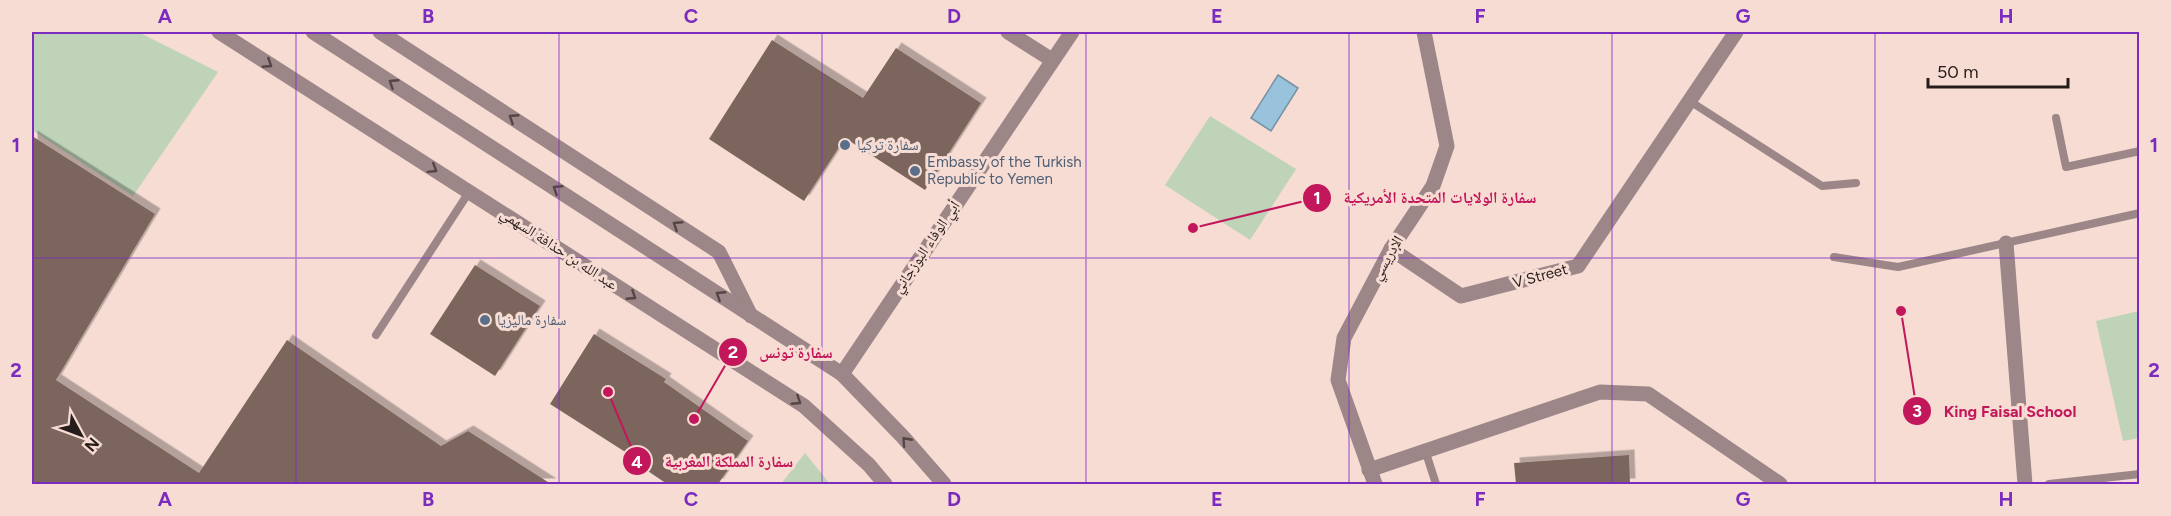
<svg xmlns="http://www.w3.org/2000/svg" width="2171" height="516" font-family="Figtree,'Noto Naskh Arabic',sans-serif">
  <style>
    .green { fill: #bed3b8 }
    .water { fill: #99c3dd; stroke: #7691a2; stroke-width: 1.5 }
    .building { fill: #7c655d; filter: url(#shadow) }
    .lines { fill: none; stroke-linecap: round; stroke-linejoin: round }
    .service { stroke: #9c8688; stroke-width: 8 }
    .minor { stroke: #9c8688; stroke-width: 15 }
    .tertiary { stroke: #9c8688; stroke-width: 15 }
    .oneway { stroke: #554645 }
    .grid { fill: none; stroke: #7b2cbf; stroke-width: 1.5; stroke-opacity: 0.55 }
    .service-dot { fill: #5c6f8a; stroke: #f6dcd3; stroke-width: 2 }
    .labels { text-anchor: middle; stroke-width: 6; stroke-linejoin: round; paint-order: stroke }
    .service-label { font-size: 15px; fill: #4e5e75; stroke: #f6dcd3; text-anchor: start }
    .street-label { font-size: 15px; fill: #261c19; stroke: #f6dcd3 }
    .leader { fill: none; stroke: #c2185b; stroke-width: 2 }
    .callout-dot { fill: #c2185b; stroke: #f6dcd3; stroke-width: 2 }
    .mark-label { font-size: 18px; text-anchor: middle; font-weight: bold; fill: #fff }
    .callout-label { font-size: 16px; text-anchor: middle; font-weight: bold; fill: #c2185b; stroke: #f6dcd3; stroke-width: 6; stroke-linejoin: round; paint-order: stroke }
    .neatline { fill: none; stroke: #7b2cbf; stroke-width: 2 }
    .grid-label { font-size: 20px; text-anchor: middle; font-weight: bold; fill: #7b2cbf }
  </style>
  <defs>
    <filter id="shadow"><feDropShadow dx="5.5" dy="-5.5" stdDeviation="0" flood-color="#0004"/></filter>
  </defs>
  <rect width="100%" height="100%" fill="#f6dcd3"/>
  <!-- green -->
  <g class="green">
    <polygon points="32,32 138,32 218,72 133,196 32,130"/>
    <polygon points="1210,116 1296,169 1250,240 1165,185"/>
    <polygon points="2139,311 2139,438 2123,441 2096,321"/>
    <polygon points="805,453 830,484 781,484"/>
  </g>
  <!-- water -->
  <polygon class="water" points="1278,75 1298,88 1271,131 1251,118"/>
  <!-- building -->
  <g class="building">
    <polygon points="772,40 863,98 896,48 981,103 925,190 845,138 804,201 709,139"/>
    <polygon points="32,136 155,214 56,380 199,473 287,340 441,446 468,431 551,484 32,484"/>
    <polygon points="475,265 540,306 495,376 430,334"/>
    <polygon points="594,334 666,379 664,382 748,441 718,484 667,484 639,465 641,462 550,404"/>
    <polygon points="1629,455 1630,484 1516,484 1514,463"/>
  </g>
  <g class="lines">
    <!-- service -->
    <g class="service">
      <polyline points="1688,100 1822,186 1856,183"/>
      <polyline points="2056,118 2066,167 2140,151"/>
      <polyline points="1834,257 1898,267 2140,213"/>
      <polyline points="376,335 469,192"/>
      <polyline points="1425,450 1436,484"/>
      <polyline points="2049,484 2140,474"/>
    </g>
    <!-- minor -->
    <g class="minor">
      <polyline points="380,32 719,252 751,316"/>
      <polyline points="1008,32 1052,60"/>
      <polyline points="2006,243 2025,484"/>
      <polyline points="1391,249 1461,296 1578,266 1736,32"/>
      <polyline points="842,374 1072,32"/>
      <polyline points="1369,470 1600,392 1648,394 1780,484"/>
      <polyline points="1375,484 1338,380 1344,338 1391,249 1433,186 1447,146 1424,32"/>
    </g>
    <!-- tertiary -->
    <g class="tertiary">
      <polyline points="219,32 804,406 869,465 885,484"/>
      <polyline points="313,32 842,374 903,437 944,484"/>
    </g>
  </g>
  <!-- one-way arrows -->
  <defs><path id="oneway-chevron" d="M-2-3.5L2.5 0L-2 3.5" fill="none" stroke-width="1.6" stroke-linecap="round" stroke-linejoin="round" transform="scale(1.5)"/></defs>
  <g class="oneway">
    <use href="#oneway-chevron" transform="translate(268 64) rotate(33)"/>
    <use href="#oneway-chevron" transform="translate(393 83) rotate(-147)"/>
    <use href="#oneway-chevron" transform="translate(513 118) rotate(-147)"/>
    <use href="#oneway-chevron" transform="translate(433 169) rotate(32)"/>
    <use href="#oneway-chevron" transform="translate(557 189) rotate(-147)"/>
    <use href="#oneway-chevron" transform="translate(677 225) rotate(-147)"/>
    <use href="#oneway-chevron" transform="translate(720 295) rotate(-147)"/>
    <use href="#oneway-chevron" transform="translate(632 296) rotate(33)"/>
    <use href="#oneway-chevron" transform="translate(797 401) rotate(33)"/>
    <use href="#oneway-chevron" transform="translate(906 441) rotate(-132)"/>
  </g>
  <!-- grid -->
  <path class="grid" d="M296 32V484M559 32V484M822 32V484M1086 32V484M1349 32V484M1612 32V484M1875 32V484M32 258H2140"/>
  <!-- markers -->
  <g class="service-dot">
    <circle cx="845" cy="145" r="6"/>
    <circle cx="915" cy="171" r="6"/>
    <circle cx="485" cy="320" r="6"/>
  </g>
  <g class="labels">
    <!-- service labels -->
    <g class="service-label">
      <text x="857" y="150">سفارة تركيا</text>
      <text x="927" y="167">Embassy of the Turkish<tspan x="927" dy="17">Republic to Yemen</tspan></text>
      <text x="497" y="325">سفارة ماليزيا</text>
    </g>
    <!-- street labels -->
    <g class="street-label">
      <text transform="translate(926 247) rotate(-56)" y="5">أبي الوفاء البوزجاني</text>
      <text transform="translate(559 249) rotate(33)" y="5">عبد الله بن حذافة السهمي</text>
      <text transform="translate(1387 258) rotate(-60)" y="5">الإدريسي</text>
      <text transform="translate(1540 276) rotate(-15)" y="5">V Street</text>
    </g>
  </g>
  <!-- callouts -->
  <path class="leader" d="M1193 228L1317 198M694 419L733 352M1901 311L1917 411M608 392L637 461"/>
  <g class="callout-dot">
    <circle cx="1193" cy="228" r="6"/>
    <circle cx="694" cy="419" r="6"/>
    <circle cx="1901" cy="311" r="6"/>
    <circle cx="608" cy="392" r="6"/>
    <circle cx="1317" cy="198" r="15"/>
    <circle cx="733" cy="352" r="15"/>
    <circle cx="1917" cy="411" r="15"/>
    <circle cx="637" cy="461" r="15"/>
  </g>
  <g class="mark-label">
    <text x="1317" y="204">1</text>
    <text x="733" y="358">2</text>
    <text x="1917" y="417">3</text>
    <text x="637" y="468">4</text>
  </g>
  <g class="callout-label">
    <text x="1440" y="203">سفارة الولايات المتحدة الأمريكية</text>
    <text x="796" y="358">سفارة تونس</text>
    <text x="2010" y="417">King Faisal School</text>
    <text x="729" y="467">سفارة المملكة المغربية</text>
  </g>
  <!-- border -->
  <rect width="2171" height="516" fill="none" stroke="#f6dcd3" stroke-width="66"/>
  <!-- north arrow -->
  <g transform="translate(81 435) rotate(131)" stroke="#f6dcd3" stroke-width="4.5" paint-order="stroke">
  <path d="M0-4.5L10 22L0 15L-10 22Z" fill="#261c19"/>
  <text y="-9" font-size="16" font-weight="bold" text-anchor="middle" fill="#261c19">N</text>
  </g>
  <!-- scale -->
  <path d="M1928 78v9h140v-9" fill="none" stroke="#261c19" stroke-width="3"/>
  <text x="1937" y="78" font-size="18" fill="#261c19" stroke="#f6dcd3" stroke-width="4.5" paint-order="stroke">50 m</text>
  <rect x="33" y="33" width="2105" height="450" class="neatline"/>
  <g class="grid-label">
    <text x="165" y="23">A</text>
    <text x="428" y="23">B</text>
    <text x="691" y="23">C</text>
    <text x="954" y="23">D</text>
    <text x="1217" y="23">E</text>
    <text x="1480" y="23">F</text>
    <text x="1743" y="23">G</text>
    <text x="2006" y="23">H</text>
    <text x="16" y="152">1</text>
    <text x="2154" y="152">1</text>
    <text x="16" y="377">2</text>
    <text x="2154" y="377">2</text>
    <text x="165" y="506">A</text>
    <text x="428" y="506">B</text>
    <text x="691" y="506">C</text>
    <text x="954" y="506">D</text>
    <text x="1217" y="506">E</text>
    <text x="1480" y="506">F</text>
    <text x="1743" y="506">G</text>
    <text x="2006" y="506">H</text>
  </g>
</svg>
